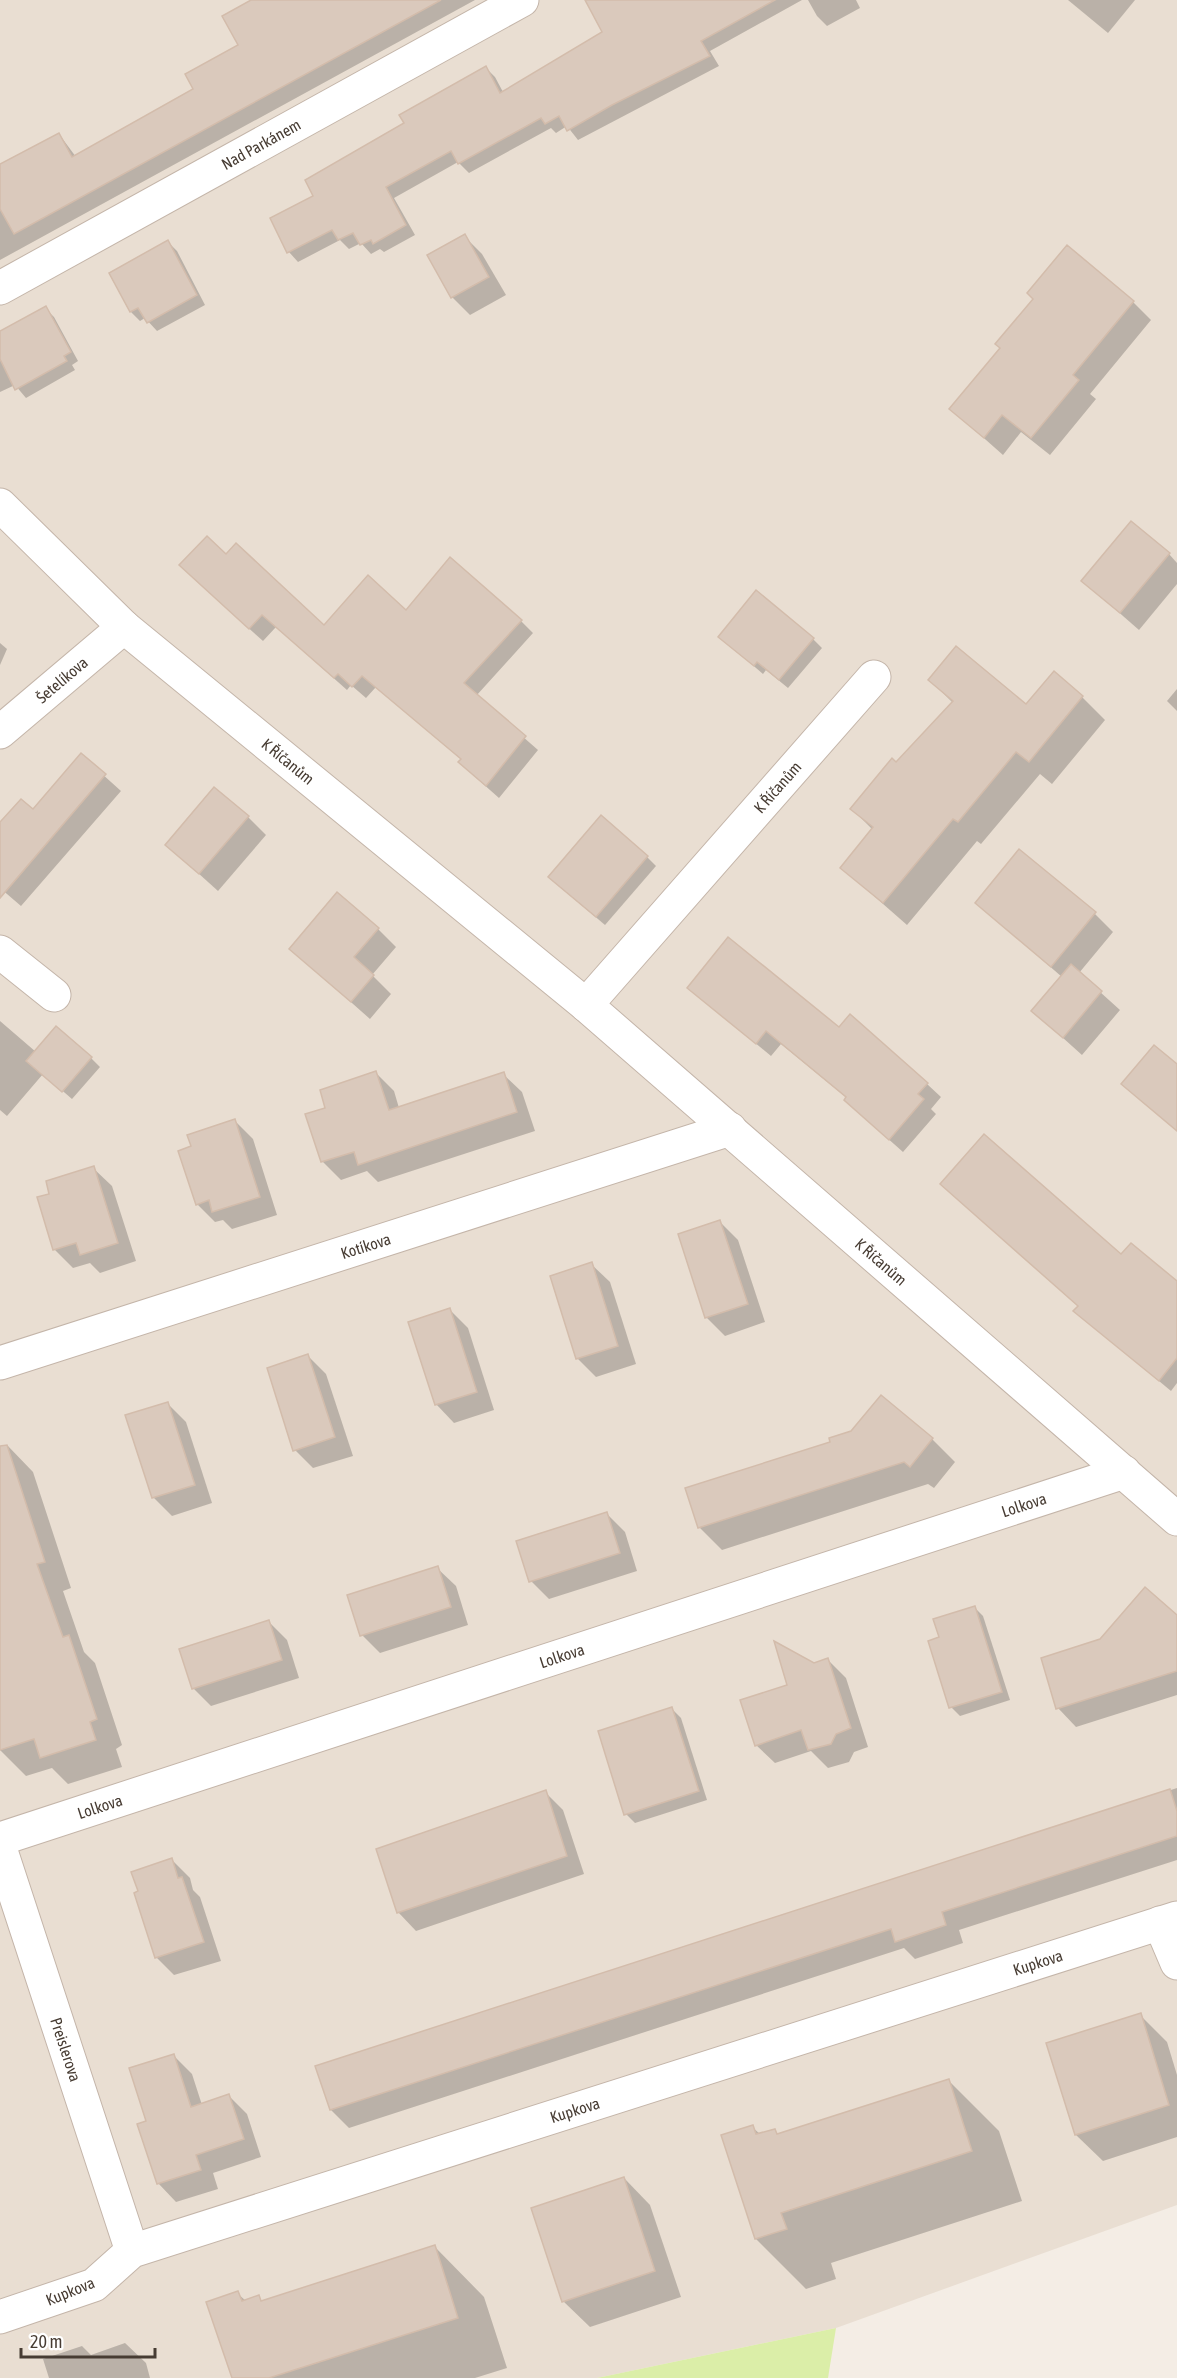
<svg xmlns="http://www.w3.org/2000/svg" width="1177" height="2378" font-family="'Asap Condensed',sans-serif">
  <style>
    .residential { fill: #e9ded2 }
    .green { fill: #dbeea8 }
    .shadow { fill: #0003 }
    .building { fill: #dac9bc; stroke: #d3bcab; stroke-width: 1.5 }
    .lines { fill: none; stroke-linecap: round; stroke-linejoin: round }
    .minor-casing { stroke: #c4b5a9; stroke-width: 35 }
    .minor { stroke: #fff; stroke-width: 33 }
    .labels { text-anchor: middle; stroke-width: 6; stroke-linejoin: round; paint-order: stroke }
    .street-label { font-size: 16px; fill: #473c33; stroke: #fff }
  </style>
  <rect width="100%" height="100%" fill="#f4ede5"/>
  <!-- residential -->
  <polygon class="residential" points="0,0 1177,0 1177,2205 836,2328 597,2378 0,2378"/>
  <!-- green -->
  <polygon class="green" points="836,2328 828,2378 597,2378"/>
  <!-- shadow -->
  <g class="shadow">
    <polygon points="254,0 475,0 0,260 0,166 59,134 76,157 195,90 240,46"/>
    <polygon points="610,0 802,0 710,51 719,66 578,140 567,126 556,133 551,128 469,173 458,162 394,198 415,235 384,252 380,249 371,254 361,243 349,249 340,240 298,262 289,252 315,196 406,124 485,67 495,77 503,92 604,33"/>
    <polygon points="808,0 856,0 860,8 827,26 817,16"/>
    <polygon points="1068,0 1135,0 1108,33"/>
    <polygon points="464,236 482,254 506,295 470,315 452,297"/>
    <polygon points="168,242 177,251 205,305 157,331 145,318 140,321 131,312 111,273"/>
    <polygon points="1133,302 1151,320 1090,394 1096,399 1050,455 1021,432 1003,455 951,409"/>
    <polygon points="45,308 54,317 78,361 72,365 75,370 26,398 15,385 0,392 0,333"/>
    <polygon points="1169,554 1177,563 1177,584 1139,630 1083,581"/>
    <polygon points="226,556 325,627 406,612 521,621 533,633 476,696 538,750 499,798 473,775 462,760 376,687 366,698 351,685 347,690 276,627 263,641 193,578"/>
    <polygon points="720,637 813,639 822,648 788,688 766,670 763,674"/>
    <polygon points="0,643 7,649 0,665"/>
    <polygon points="930,680 1026,706 1082,697 1105,720 1052,784 1040,774 981,844 977,841 907,925 842,868 873,830 852,809 953,703"/>
    <polygon points="1177,689 1177,711 1167,701"/>
    <polygon points="81,755 121,791 21,906 0,888 0,826 33,811"/>
    <polygon points="248,817 266,835 218,891 167,845"/>
    <polygon points="647,857 656,866 605,925 559,886"/>
    <polygon points="977,903 1095,914 1113,932 1079,973 1120,1010 1082,1055 1033,1011 1062,977"/>
    <polygon points="378,929 396,947 372,975 391,994 370,1019 291,949"/>
    <polygon points="689,988 839,1029 927,1084 941,1097 931,1109 936,1114 903,1152 859,1113 847,1098 781,1044 771,1056"/>
    <polygon points="0,1021 36,1052 91,1058 100,1067 72,1099 43,1074 7,1116 0,1110"/>
    <polygon points="376,1073 394,1091 399,1108 503,1074 522,1092 535,1131 378,1182 367,1171 341,1180 322,1161 327,1109"/>
    <polygon points="235,1121 253,1139 277,1215 232,1229 223,1220 215,1222 197,1204 193,1147"/>
    <polygon points="93,1168 112,1186 136,1261 100,1273 90,1263 73,1268 55,1250 39,1198 51,1195"/>
    <polygon points="720,1222 738,1240 765,1322 725,1336 706,1317"/>
    <polygon points="1122,1256 1177,1283 1177,1383 1171,1391 1075,1311"/>
    <polygon points="591,1264 610,1282 636,1364 596,1377 578,1359 552,1277"/>
    <polygon points="450,1310 468,1328 494,1410 454,1423 436,1404"/>
    <polygon points="308,1356 326,1374 353,1456 313,1468 295,1450"/>
    <polygon points="881,1397 932,1439 955,1462 934,1488 928,1484 722,1550 700,1528 687,1489 832,1443 852,1433"/>
    <polygon points="168,1404 186,1422 212,1503 172,1516 154,1498 127,1416"/>
    <polygon points="7,1445 33,1472 71,1588 63,1591 84,1652 95,1663 122,1745 116,1749 122,1767 68,1784 52,1768 26,1776 0,1750 0,1447"/>
    <polygon points="607,1514 625,1532 637,1571 549,1599 531,1581"/>
    <polygon points="437,1568 456,1586 468,1625 380,1653 362,1635"/>
    <polygon points="974,1607 983,1616 1010,1700 960,1716 951,1707 941,1638"/>
    <polygon points="1177,1617 1177,1695 1076,1727 1058,1708"/>
    <polygon points="268,1621 287,1640 299,1678 211,1706 193,1688"/>
    <polygon points="828,1660 846,1678 868,1747 854,1752 849,1762 828,1768 811,1751 775,1763 756,1745 813,1665"/>
    <polygon points="672,1709 681,1718 707,1800 635,1823 626,1814"/>
    <polygon points="1177,1788 1177,1860 959,1930 963,1943 915,1959 904,1948 349,2128 331,2110 317,2067"/>
    <polygon points="545,1792 563,1810 584,1874 416,1931 398,1912"/>
    <polygon points="172,1860 190,1878 193,1890 200,1897 221,1961 174,1975 156,1957"/>
    <polygon points="1140,2015 1167,2042 1177,2075 1177,2137 1103,2161 1076,2135"/>
    <polygon points="174,2056 192,2074 202,2105 229,2096 247,2114 261,2157 213,2173 218,2189 176,2202 158,2183"/>
    <polygon points="949,2081 999,2131 1022,2201 831,2263 836,2279 806,2289 756,2239 752,2127 760,2134 774,2130 779,2135"/>
    <polygon points="624,2178 650,2205 681,2297 590,2327 563,2301"/>
    <polygon points="434,2246 484,2297 507,2368 475,2378 233,2378 237,2293 246,2301 258,2297 263,2302"/>
    <polygon points="125,2343 146,2363 150,2378 49,2378 43,2359 82,2346 91,2355"/>
  </g>
  <!-- building -->
  <g class="building">
    <polygon points="251,0 441,0 14,234 0,209 0,164 59,133 72,157 193,89 185,74 238,45 222,16"/>
    <polygon points="585,0 775,0 701,41 710,56 612,105 567,131 559,116 545,124 541,118 458,164 451,151 386,187 406,225 373,244 371,240 360,245 353,233 338,240 332,230 287,253 270,218 313,196 305,180 404,123 399,115 486,66 500,93 602,32"/>
    <polygon points="465,234 489,277 451,298 427,255"/>
    <polygon points="168,240 197,295 147,323 138,308 130,312 109,273"/>
    <polygon points="1067,245 1134,301 1073,375 1079,380 1031,438 1002,415 984,438 949,409 1000,348 995,344 1033,299 1027,293"/>
    <polygon points="46,306 71,352 64,356 67,361 15,390 0,359 0,331"/>
    <polygon points="1131,521 1170,553 1120,613 1081,581"/>
    <polygon points="207,536 226,554 236,543 324,625 368,575 406,610 450,557 522,620 464,683 526,736 486,786 458,762 461,759 362,676 352,687 338,674 334,678 262,615 249,629 179,565"/>
    <polygon points="756,590 814,638 779,680 757,662 754,666 718,637"/>
    <polygon points="956,646 1026,704 1054,671 1083,696 1029,762 1016,752 958,822 953,819 883,903 840,868 873,827 850,809 892,758 896,762 953,701 928,680"/>
    <polygon points="81,753 106,774 0,898 0,822 21,799 33,809"/>
    <polygon points="214,787 249,816 199,874 165,845"/>
    <polygon points="601,815 648,856 596,917 548,877"/>
    <polygon points="1019,849 1096,912 1051,967 975,903"/>
    <polygon points="337,892 379,928 354,957 374,975 351,1002 289,949"/>
    <polygon points="728,937 839,1027 850,1014 928,1083 918,1094 924,1099 889,1140 844,1100 846,1097 766,1031 756,1044 687,988"/>
    <polygon points="1071,964 1102,991 1063,1038 1031,1011"/>
    <polygon points="56,1026 92,1057 62,1092 26,1061"/>
    <polygon points="1154,1045 1177,1064 1177,1131 1121,1084"/>
    <polygon points="376,1071 389,1110 504,1072 517,1112 358,1165 354,1152 321,1162 305,1114 325,1108 320,1090"/>
    <polygon points="235,1119 260,1197 212,1212 209,1200 196,1205 178,1151 191,1146 187,1135"/>
    <polygon points="984,1134 1121,1254 1131,1243 1177,1281 1177,1358 1159,1381 1073,1311 1078,1306 940,1184"/>
    <polygon points="94,1166 118,1243 80,1255 76,1243 53,1250 37,1197 49,1194 46,1181"/>
    <polygon points="720,1220 748,1304 705,1318 678,1234"/>
    <polygon points="592,1262 618,1346 576,1359 550,1276"/>
    <polygon points="450,1308 477,1392 435,1405 408,1322"/>
    <polygon points="308,1354 335,1437 293,1451 267,1368"/>
    <polygon points="881,1395 933,1438 910,1467 904,1462 698,1528 685,1488 830,1442 829,1438 851,1431"/>
    <polygon points="168,1402 195,1485 152,1498 125,1415"/>
    <polygon points="7,1445 45,1562 37,1564 63,1637 69,1635 97,1719 90,1722 96,1740 40,1758 34,1739 0,1750 0,1446"/>
    <polygon points="607,1512 620,1553 529,1582 516,1541"/>
    <polygon points="438,1566 451,1607 360,1636 347,1595"/>
    <polygon points="1145,1587 1177,1615 1177,1671 1056,1709 1041,1658 1100,1639"/>
    <polygon points="975,1606 1002,1692 949,1708 928,1641 939,1637 933,1619"/>
    <polygon points="269,1620 282,1660 192,1689 179,1649"/>
    <polygon points="774,1641 814,1663 828,1658 851,1728 836,1734 831,1744 808,1750 801,1730 755,1746 740,1700 787,1685"/>
    <polygon points="672,1707 699,1791 624,1815 598,1731"/>
    <polygon points="1170,1789 1177,1811 1177,1836 942,1912 946,1925 895,1942 891,1929 330,2110 315,2066"/>
    <polygon points="546,1790 567,1856 397,1913 376,1849"/>
    <polygon points="172,1858 178,1878 182,1877 204,1942 155,1958 134,1893 138,1891 131,1872"/>
    <polygon points="1141,2013 1169,2105 1075,2135 1046,2043"/>
    <polygon points="174,2054 191,2107 229,2094 244,2139 196,2155 201,2170 157,2184 137,2124 146,2121 129,2068"/>
    <polygon points="949,2079 972,2151 781,2213 787,2229 755,2239 721,2135 753,2125 756,2134 775,2129 777,2134"/>
    <polygon points="624,2177 655,2271 562,2302 531,2208"/>
    <polygon points="435,2245 458,2318 269,2378 232,2378 206,2302 238,2291 242,2301 259,2295 261,2301"/>
  </g>
  <g class="lines">
    <defs>
      <g id="minor">
        <path id="s1" d="M0 288 522 0"/>
        <path id="s2" d="M0 505 124 627 586 1005 1177 1519"/>
        <path id="s3" d="M0 732 124 627"/>
        <polyline points="0,952 54,995"/>
        <path id="s4" d="M586 1005 874 677"/>
        <path id="s5" d="M0 1363 730 1129"/>
        <path id="s6" d="M0 1839 1124 1472"/>
        <path id="s7" d="M0 1848 132 2251"/>
        <polyline points="1160,1923 1177,1963"/>
        <path id="s8" d="M0 2317 94 2285 132 2251 1177 1918"/>
      </g>
    </defs>
    <!-- minor casing -->
    <use href="#minor" class="minor-casing"/>
    <!-- minor -->
    <use href="#minor" class="minor"/>
  </g>
  <g class="labels">
    <!-- street labels -->
    <g class="street-label">
      <text dy="6" stroke="none"><textPath href="#s1" startOffset="298">Nad Parkánem</textPath></text>
      <text dy="6" stroke="none"><textPath href="#s3" startOffset="81">Šetelíkova</textPath></text>
      <text dy="6" stroke="none"><textPath href="#s2" startOffset="386">K Říčanům</textPath></text>
      <text dy="6" stroke="none"><textPath href="#s4" startOffset="290">K Říčanům</textPath></text>
      <text dy="6" stroke="none"><textPath href="#s5" startOffset="384">Kotíkova</textPath></text>
      <text dy="6" stroke="none"><textPath href="#s2" startOffset="1162">K Říčanům</textPath></text>
      <text dy="6" stroke="none"><textPath href="#s6" startOffset="1077">Lolkova</textPath></text>
      <text dy="6" stroke="none"><textPath href="#s6" startOffset="591">Lolkova</textPath></text>
      <text dy="6" stroke="none"><textPath href="#s6" startOffset="105">Lolkova</textPath></text>
      <text dy="6" stroke="none"><textPath href="#s8" startOffset="1101">Kupkova</textPath></text>
      <text dy="6" stroke="none"><textPath href="#s7" startOffset="212">Preislerova</textPath></text>
      <text dy="6" stroke="none"><textPath href="#s8" startOffset="615">Kupkova</textPath></text>
      <text transform="translate(70 2291) rotate(-22)" y="6">Kupkova</text>
    </g>
  </g>
  <!-- scale -->
  <path d="M21 2348v9h134v-9" fill="none" stroke="#473c33" stroke-width="3"/>
  <text x="30" y="2348" font-size="18" fill="#473c33" stroke="#ffffff" stroke-width="4.5" paint-order="stroke">20 m</text>
</svg>
